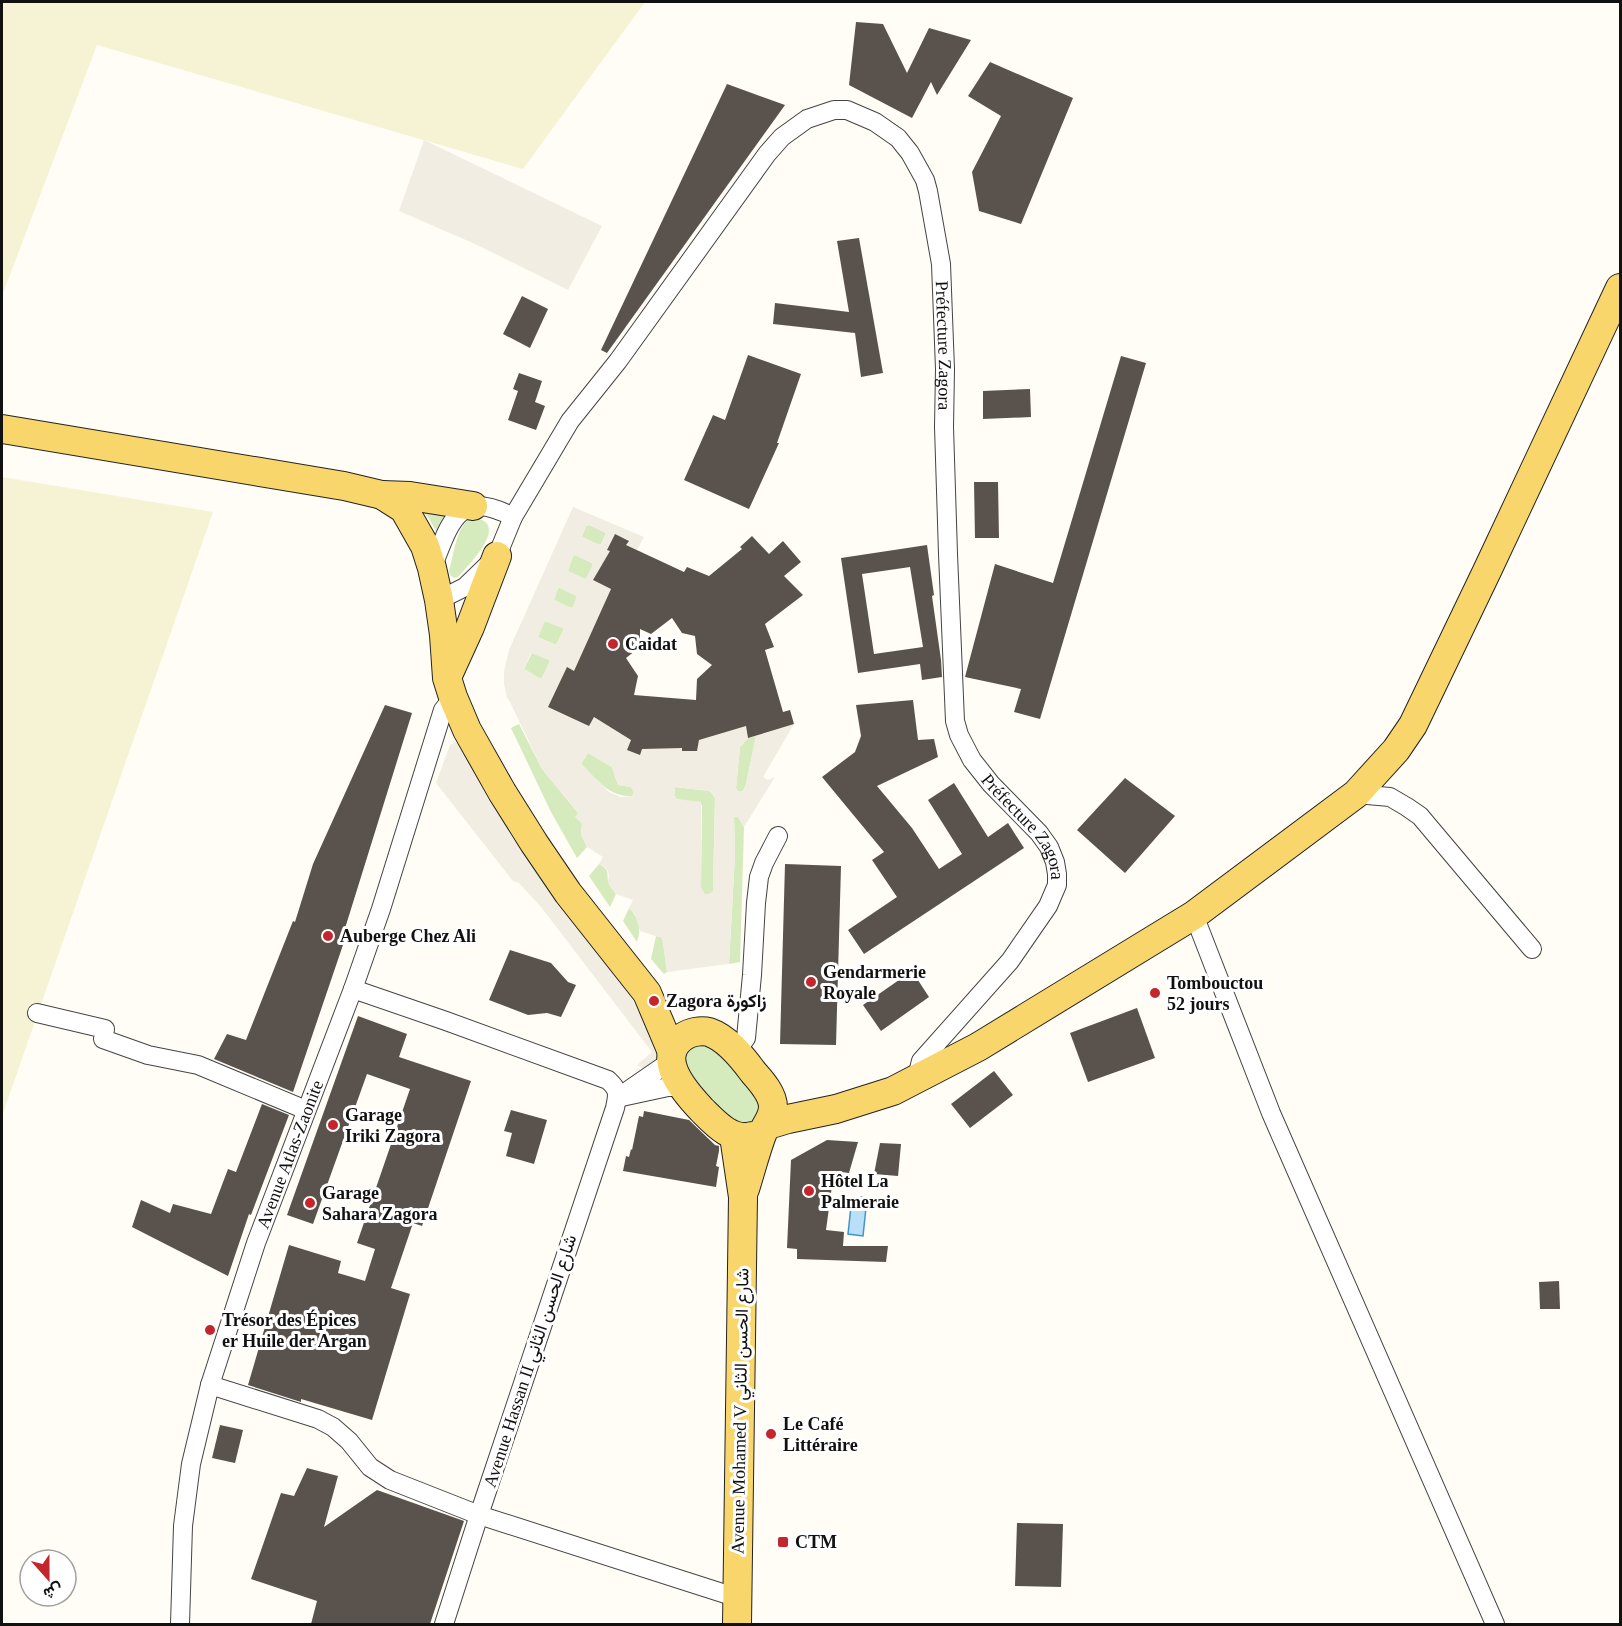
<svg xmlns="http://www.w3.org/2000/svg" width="1622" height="1626" font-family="'Times New Roman',Vazirmatn,serif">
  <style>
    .farmland { fill: #f6f3d4 }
    .green { fill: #d5ebbd }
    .plaza { fill: #f1ede2; fill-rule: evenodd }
    .water { fill: #b9e0f7; stroke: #3f96cf; stroke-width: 1.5 }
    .building { fill: #5a524d; fill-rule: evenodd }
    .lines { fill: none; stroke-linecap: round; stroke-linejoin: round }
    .minor-casing { stroke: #444; stroke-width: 20 }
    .primary-casing { stroke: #222; stroke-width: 30 }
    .minor { stroke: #fff; stroke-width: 18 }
    .primary { stroke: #f9d66b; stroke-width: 28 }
    .poi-dot { fill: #c4262e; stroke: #fff; stroke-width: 2 }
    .labels { text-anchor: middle; stroke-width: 6; stroke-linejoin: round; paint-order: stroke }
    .street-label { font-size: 18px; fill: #111; stroke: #fff }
    .poi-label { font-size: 18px; font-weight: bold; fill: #111; stroke: #fff; text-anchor: start }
  </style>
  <rect width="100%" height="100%" fill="#fffdf5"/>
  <!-- farmland -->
  <g class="farmland">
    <polygon points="2,2 645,2 523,169 97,45 2,296"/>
    <polygon points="2,477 213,512 2,1116"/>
  </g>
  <!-- green -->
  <g class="green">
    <polygon points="422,511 448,511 441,524 438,534 428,517"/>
    <path d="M471 518C513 520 470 564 458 577L454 578 450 575 449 571C454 554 456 527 471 518Z"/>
    <polygon points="589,525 606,533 601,544 599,545 582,537 586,526"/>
    <polygon points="575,555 592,563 593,565 586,579 583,580 568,571 573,556"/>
    <polygon points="558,588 560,588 577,596 573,607 571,608 554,600"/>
    <polygon points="545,621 563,628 563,631 556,645 538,637 544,622"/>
    <polygon points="532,653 549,660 549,663 542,678 539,678 524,669"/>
    <polygon points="519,724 542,769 578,813 582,824 581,834 587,847 577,858 551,812 511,728"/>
    <polygon points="756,736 746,784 743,791 739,792 736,788 740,747 748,738"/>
    <path d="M588 753 612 767 618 785 631 787C634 790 635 792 632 796 608 797 597 779 581 764Z"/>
    <polygon points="675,787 710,791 715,798 713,892 709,894 705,895 701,888 702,805 677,799 674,796"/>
    <polygon points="734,817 738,817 744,827 740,962 729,964 735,854"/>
    <path d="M599 864C609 870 607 870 608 881 609 885 613 890 616 894L610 907 589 876Z"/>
    <path d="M629 908C640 919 641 929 637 942L623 921Z"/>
    <polygon points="656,936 662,937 663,940 667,972 664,974 651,959"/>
    <polygon points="703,1043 721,1052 762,1102 757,1123 736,1124 688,1076 684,1055 687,1050"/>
  </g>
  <!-- plaza -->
  <g class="plaza">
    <polygon points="424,140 602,226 568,290 475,244 399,211"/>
    <path d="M573 507 644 537 637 550 626 545 628 540 614 535 607 549 612 552 593 580 611 589 575 671 567 668 548 707 560 713 567 701 575 719 589 726 594 717 631 740 627 750 639 754 642 749 682 742V751H697L699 740 746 726 748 738 740 747 736 788 739 792 743 791 746 784 756 736 794 724 763 777 768 780 775 777 744 827 738 817H734L735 854 729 964 667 972 662 938 640 931 635 914 629 908 633 900 616 894 608 882 609 874 606 868 599 864 603 857 587 847 581 834 582 824 575 817 578 813 542 769 510 702 507 698 504 684V671L509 650ZM589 525 606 533 601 544 600 545 582 537 586 526ZM575 555 592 563 593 565 586 579 568 571 573 557ZM558 588H560L577 596 573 607 571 608 554 600ZM545 621 563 628V631L556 645 538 637ZM532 653 549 660V663L542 678H539L524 669 530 655ZM588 753 612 767 618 785 631 787 634 793 632 796 621 797 609 792 581 764ZM675 787 710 791 715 798 713 891 709 894H705L701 888V802L677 799 674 795Z"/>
    <polygon points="455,742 459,744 512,837 547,887 617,978 664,1045 664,1053 646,1071 637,1065 652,1052 541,907 519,883 513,881 436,783 450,745"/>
  </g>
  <!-- water -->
  <polygon class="water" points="861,1197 867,1198 863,1236 848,1234 851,1206 860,1206"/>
  <!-- building -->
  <g class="building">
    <polygon points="856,22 883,24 907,73 929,28 971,40 937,95 931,82 912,118 849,85"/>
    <polygon points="990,62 1073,98 1021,224 979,211 972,172 1001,116 968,96"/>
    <polygon points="727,84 785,105 607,353 601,350"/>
    <polygon points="859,238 883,373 861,377 855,333 773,324 775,303 849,312 837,241"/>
    <polygon points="522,296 548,309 530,348 503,334"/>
    <polygon points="748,355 801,374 777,443 779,443 749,509 684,480 713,415 725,420"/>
    <polygon points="1121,356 1146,363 1040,719 1014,712 1021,689 965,677 995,564 1053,583"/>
    <polygon points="519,373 542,381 535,402 545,406 536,430 508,420 518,391 513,389"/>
    <polygon points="1030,389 1031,417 983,419 983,391"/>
    <polygon points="974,482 998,482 999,538 975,538"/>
    <path d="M615 534 629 541 626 545 684 572 687 567 709 576 742 549 740 547 752 536 769 554 783 541 801 562 784 576 803 595 765 624 774 647 765 650 783 712 790 710 794 724 748 738 746 726 699 740 697 751H682V748L642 749 640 755 627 750 631 740 594 717 589 726 548 707 567 667 574 671 611 589 593 580 610 551 607 550ZM672 618 682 633 695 636 697 654 712 665 697 679 696 700 634 695 638 676 626 658 640 647V629L651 634Z"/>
    <path d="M927 545 934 595 932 596 941 660 942 677 922 680 920 664 858 673 841 558ZM910 567 923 647 874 654 862 574Z"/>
    <polygon points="913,700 918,740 934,739 938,757 877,786 912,828 939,869 962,854 928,800 954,783 988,837 1008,823 1024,848 864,954 848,930 897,897 872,860 884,852 822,777 855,752 861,736 856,705"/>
    <polygon points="385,705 412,713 342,938 345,939 293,1092 214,1059 227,1034 246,1040 293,921 295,922 313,864"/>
    <polygon points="1125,778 1175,816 1125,873 1077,830"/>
    <polygon points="785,864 841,866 836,1045 780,1044"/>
    <polygon points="510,950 551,963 568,982 576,985 561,1017 547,1013 528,1015 489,1000"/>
    <polygon points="912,971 929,997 881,1031 863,1005"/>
    <polygon points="1137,1008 1155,1058 1088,1082 1070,1033"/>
    <polygon points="358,1016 407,1034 399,1057 471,1081 422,1226 413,1223 391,1288 410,1294 372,1420 301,1399 301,1402 248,1385 289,1245 341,1261 338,1273 365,1281 375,1249 357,1243 410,1089 367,1074 313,1224 287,1215"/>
    <polygon points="994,1071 1013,1095 970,1128 951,1104"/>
    <polygon points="262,1104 289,1115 251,1215 249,1214 228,1276 132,1227 141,1200 170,1213 173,1204 211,1214 228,1169 236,1172"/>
    <polygon points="511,1110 547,1120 534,1164 506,1156 512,1133 504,1131"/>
    <polygon points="644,1111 689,1120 715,1145 719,1146 719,1151 716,1166 719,1167 716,1187 623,1171 626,1156 629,1157 631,1149 632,1150 639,1116 643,1117"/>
    <polygon points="827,1140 858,1142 849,1173 834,1171 826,1230 844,1232 843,1246 888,1246 886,1262 797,1259 797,1249 787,1248 791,1160"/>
    <polygon points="880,1143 901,1144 898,1176 874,1174"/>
    <polygon points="1559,1281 1560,1309 1540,1309 1539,1282"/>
    <polygon points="220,1425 243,1430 235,1463 212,1458"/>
    <polygon points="307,1468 338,1476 324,1527 377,1490 464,1521 430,1624 311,1624 317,1601 251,1579 281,1493 294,1496"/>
    <polygon points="1017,1523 1063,1524 1061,1587 1015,1586"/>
  </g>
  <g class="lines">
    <defs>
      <g id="minor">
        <path d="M432 568C450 524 457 487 513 517"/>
        <path id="s1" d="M439 600 465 587 497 556 513 517 570 421 618 361 767 154 782 137 807 119 834 110H847L875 122 898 138 910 153 925 180 928 191 941 264 945 369 944 427 948 554 955 721 959 735 972 760 991 784 1039 833 1049 847 1055 862 1057 874V885L1048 906 1010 961 921 1061 919 1069 921 1078"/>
        <polyline points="1356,794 1390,797 1407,807 1420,816 1532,949"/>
        <polyline points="1194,915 1271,1113 1495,1624"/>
        <path d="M353 989 446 1021 608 1080C619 1090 618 1094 615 1108L479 1515 444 1624"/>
        <polyline points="37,1013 105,1029 103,1039 148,1055 198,1065 306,1110"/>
        <polyline points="736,1052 746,1038 752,975 756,903 759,877 764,863 778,836"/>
        <polyline points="626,1092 671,1061"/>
        <polyline points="617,1098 668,1087 675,1087 685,1090"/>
        <polyline points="210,1385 318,1419 333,1427 349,1441 370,1467 390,1480 479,1515 738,1598"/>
        <path id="s2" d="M180 1624 183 1526 191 1464 210 1385 256 1243 353 989 381 909 443 710 453 697"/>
      </g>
      <g id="primary">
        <polyline points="2,429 344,486 382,495 404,509 425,546 432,568 439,600 444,635 447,678 453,697 467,730 502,792 534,843 568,893 647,993 672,1052"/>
        <polyline points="382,495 410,496 473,506"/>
        <polyline points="449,673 470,627 497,556"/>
        <polyline points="768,1125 788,1119 836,1109 893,1091 978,1047 1194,915 1356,794 1396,750 1413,725 1487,571 1620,288"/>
        <polyline points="734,1136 743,1197 737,1624"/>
        <path d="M745 1189C751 1170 756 1150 763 1132 767 1123 773 1117 773 1107 773 1094 761 1081 753 1072 742 1057 727 1038 709 1032 701 1030 690 1032 683 1037 654 1058 686 1093 702 1110 715 1123 732 1142 752 1136"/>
      </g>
    </defs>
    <!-- minor casing -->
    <use href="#minor" class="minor-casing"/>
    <!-- primary casing -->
    <use href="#primary" class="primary-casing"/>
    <!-- minor -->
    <use href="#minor" class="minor"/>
    <!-- primary -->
    <use href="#primary" class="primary"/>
  </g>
  <!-- markers -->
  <g class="poi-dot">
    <circle cx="613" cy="644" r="6"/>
    <circle cx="328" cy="936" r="6"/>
    <circle cx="811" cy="982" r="6"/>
    <circle cx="1155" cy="993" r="6"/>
    <circle cx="654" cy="1001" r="6"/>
    <circle cx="333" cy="1125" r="6"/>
    <circle cx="809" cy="1191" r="6"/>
    <circle cx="310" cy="1203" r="6"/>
    <circle cx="210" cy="1330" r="6"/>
    <circle cx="771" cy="1434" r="6"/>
    <rect x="777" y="1536" width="12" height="12" rx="3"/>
  </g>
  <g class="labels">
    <!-- street labels -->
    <g class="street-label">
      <text dy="6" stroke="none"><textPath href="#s1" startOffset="930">Préfecture Zagora</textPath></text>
      <text dy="6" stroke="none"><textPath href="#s1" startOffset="1434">Préfecture Zagora</textPath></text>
      <text dy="6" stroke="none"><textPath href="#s2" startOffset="486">Avenue Atlas-Zaonite</textPath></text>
      <text transform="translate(530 1361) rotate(-72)" y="6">Avenue Hassan II شارع الحسن الثاني</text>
      <text transform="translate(740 1411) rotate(-89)" y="6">Avenue Mohamed V شارع الحسن الثاني</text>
    </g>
    <!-- poi labels -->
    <g class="poi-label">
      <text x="625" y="650">Caidat</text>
      <text x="340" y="942">Auberge Chez Ali</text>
      <text x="823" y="978">Gendarmerie<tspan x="823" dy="21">Royale</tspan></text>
      <text x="1167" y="989">Tombouctou<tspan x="1167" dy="21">52 jours</tspan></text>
      <text x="666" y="1007">Zagora زاكورة</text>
      <text x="345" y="1121">Garage<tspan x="345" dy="21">Iriki Zagora</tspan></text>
      <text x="821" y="1187">Hôtel La<tspan x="821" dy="21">Palmeraie</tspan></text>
      <text x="322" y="1199">Garage<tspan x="322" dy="21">Sahara Zagora</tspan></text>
      <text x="222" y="1326">Trésor des Épices<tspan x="222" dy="21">er Huile der Argan</tspan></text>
      <text x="783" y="1430">Le Café<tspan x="783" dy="21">Littéraire</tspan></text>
      <text x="795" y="1548">CTM</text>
    </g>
  </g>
  <!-- border -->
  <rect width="1622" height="1626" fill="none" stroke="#111111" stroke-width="6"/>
  <!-- north arrow -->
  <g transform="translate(48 1578) rotate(159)"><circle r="28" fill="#ffffff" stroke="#a0a0a0" stroke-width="1.5"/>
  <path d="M0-4.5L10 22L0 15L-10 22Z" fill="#c4262e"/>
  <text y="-9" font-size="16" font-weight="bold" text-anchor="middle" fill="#111111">ش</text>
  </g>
</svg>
